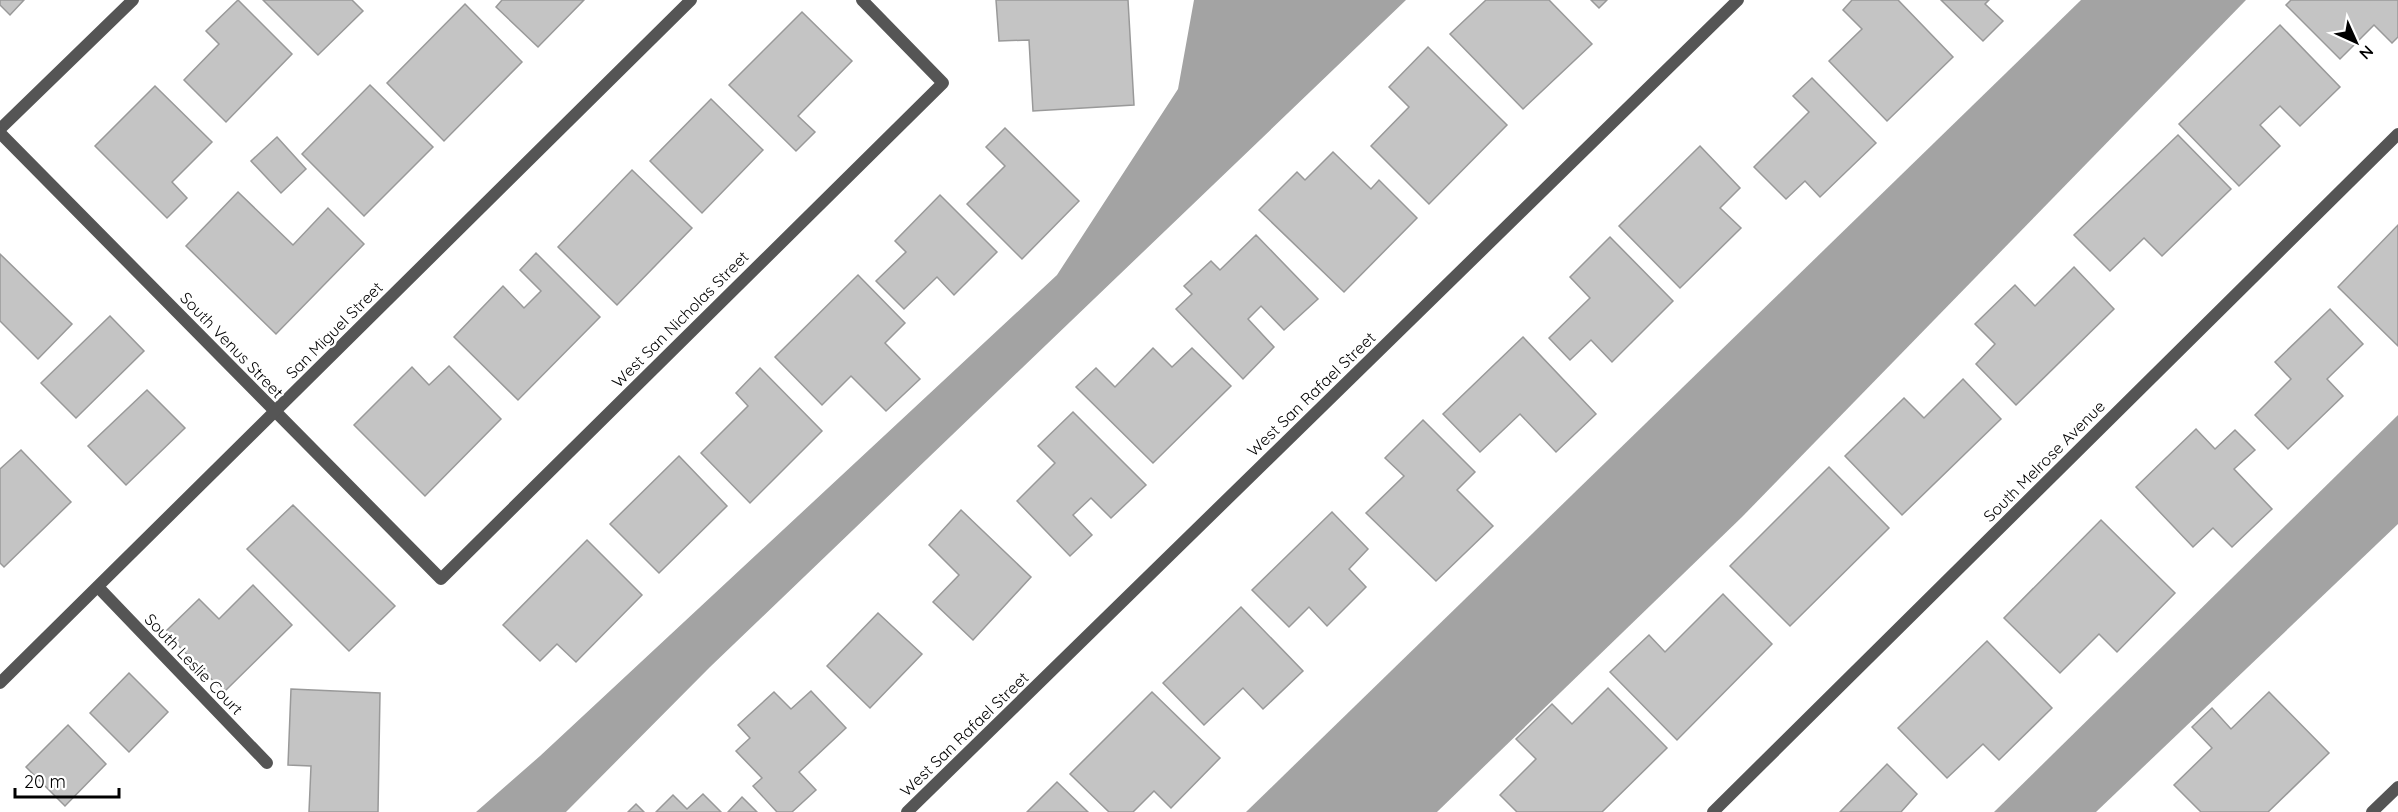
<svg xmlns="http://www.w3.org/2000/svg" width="2398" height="812" font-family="Quicksand,sans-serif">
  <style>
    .water { fill: #a3a3a3 }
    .building { fill: #c4c4c4; stroke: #999; stroke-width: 1.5 }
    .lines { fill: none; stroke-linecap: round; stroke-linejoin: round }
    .minor { stroke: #555; stroke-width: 12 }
    .labels { text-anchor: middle; stroke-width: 5; stroke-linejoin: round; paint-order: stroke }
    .street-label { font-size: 16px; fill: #000; stroke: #fff }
  </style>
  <rect width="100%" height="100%" fill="#fff"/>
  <!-- water -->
  <g class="water">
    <polygon points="1194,0 1406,0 710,667 566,812 476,812 540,756 1057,275 1178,89"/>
    <polygon points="2081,0 2246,0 1742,517 1437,812 1246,812"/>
    <polygon points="2398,415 2398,524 2096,812 1994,812"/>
  </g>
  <!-- building -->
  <g class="building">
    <polygon points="0,0 24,0 10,15 0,5"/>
    <polygon points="238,0 292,54 226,122 184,80 219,44 206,31"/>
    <polygon points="263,0 352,0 363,11 318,55"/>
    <polygon points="502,0 584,0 538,47 496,7"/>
    <polygon points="996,0 1128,0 1134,105 1033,111 1029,40 999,41"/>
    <polygon points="1486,0 1549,0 1592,44 1523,109 1450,34"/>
    <polygon points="1591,0 1607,0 1599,8"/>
    <polygon points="1852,0 1898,0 1953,57 1887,121 1829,61 1862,29 1843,10"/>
    <polygon points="1941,0 1989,0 1985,4 2003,21 1983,41"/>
    <polygon points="2291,0 2398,0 2398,37 2392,43 2374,25 2340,59 2286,5"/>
    <polygon points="465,4 522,62 444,141 387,83"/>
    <polygon points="802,12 852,61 798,116 815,132 796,151 729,85"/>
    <polygon points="2280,25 2340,87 2300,126 2280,106 2260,125 2280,146 2239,186 2179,124"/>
    <polygon points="1428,47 1507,125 1429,204 1371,146 1409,107 1389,87"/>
    <polygon points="1812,78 1876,143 1820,197 1805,181 1786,199 1754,167 1809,112 1793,96"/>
    <polygon points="370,85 433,147 364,216 302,154"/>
    <polygon points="155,86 212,142 172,182 187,198 167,218 95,146"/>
    <polygon points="711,99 763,150 702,213 650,161"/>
    <polygon points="1005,128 1079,201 1022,259 967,204 1005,166 986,147"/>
    <polygon points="2178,135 2231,189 2162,256 2144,238 2110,271 2074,235"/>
    <polygon points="277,137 306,169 281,193 251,161"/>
    <polygon points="1700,146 1740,188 1720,208 1741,228 1680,288 1619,226"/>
    <polygon points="1333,152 1371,189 1379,180 1417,218 1344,292 1259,210 1297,172 1305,180"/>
    <polygon points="632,170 692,228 617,305 558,247"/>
    <polygon points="238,192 293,245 328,208 364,244 276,334 186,246"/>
    <polygon points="940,195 997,252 954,295 937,277 904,309 876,281 906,252 895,241"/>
    <polygon points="2398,225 2398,346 2338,287"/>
    <polygon points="1256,235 1318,299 1284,330 1261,306 1248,319 1274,347 1243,379 1176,309 1192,294 1184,286 1211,261 1220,270"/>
    <polygon points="1610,237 1673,301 1612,362 1591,340 1570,360 1549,338 1590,298 1570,277"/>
    <polygon points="536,253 600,317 518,400 454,337 503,286 524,308 541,291 520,270"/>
    <polygon points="0,254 72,324 38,359 0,321"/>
    <polygon points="2074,267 2114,309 2016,405 1976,364 1995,344 1975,324 2015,285 2035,306"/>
    <polygon points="858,275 905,323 885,343 920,379 886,411 851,376 822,405 775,357"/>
    <polygon points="2330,309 2363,344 2327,379 2343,396 2288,449 2255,415 2291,379 2275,362"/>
    <polygon points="110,316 144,351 76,418 41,383"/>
    <polygon points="1523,337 1596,414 1556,452 1520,414 1480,452 1443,414"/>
    <polygon points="1153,348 1172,367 1192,348 1231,386 1153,463 1076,387 1096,368 1115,387"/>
    <polygon points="449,366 501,419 425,496 354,425 412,367 429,385"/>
    <polygon points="760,368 822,431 750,503 701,453 748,406 736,393"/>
    <polygon points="1963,379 2001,419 1902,515 1845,456 1904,398 1924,418"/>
    <polygon points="147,390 185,428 126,485 88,446"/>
    <polygon points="1073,412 1146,485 1111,518 1091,498 1073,515 1092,535 1070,556 1017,501 1055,463 1038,446"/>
    <polygon points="1423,420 1475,472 1457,490 1493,526 1436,581 1366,513 1404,476 1385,458"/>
    <polygon points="2196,429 2215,449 2235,430 2255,450 2234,469 2272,509 2232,547 2213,528 2193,547 2136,487"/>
    <polygon points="21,450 71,502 4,567 0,563 0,469"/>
    <polygon points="679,456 727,506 659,573 610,524"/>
    <polygon points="1829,467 1889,528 1790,626 1730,566"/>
    <polygon points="293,505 395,606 349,651 247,549"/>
    <polygon points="961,510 1031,577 973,640 933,602 959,575 929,545"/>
    <polygon points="1332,512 1368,549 1349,569 1366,587 1327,626 1309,607 1289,627 1252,590"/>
    <polygon points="2101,520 2175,593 2117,652 2099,634 2060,673 2004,618"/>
    <polygon points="587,540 642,595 576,662 557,644 540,661 503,625"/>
    <polygon points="253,585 292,625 224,692 165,632 199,599 219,619"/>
    <polygon points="1723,594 1772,644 1677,740 1610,672 1649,635 1665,652"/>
    <polygon points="1241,607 1303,671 1263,709 1243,688 1204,725 1163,683"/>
    <polygon points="878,613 922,654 870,708 827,666"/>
    <polygon points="1987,641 2052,708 1999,760 1983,744 1947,778 1898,728"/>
    <polygon points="129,673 168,712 129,752 90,713"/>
    <polygon points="1608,688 1667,748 1602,812 1517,812 1500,795 1536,759 1516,739 1552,704 1572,724"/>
    <polygon points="291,689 380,693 378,812 309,812 311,766 288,765"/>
    <polygon points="811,691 846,728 799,772 816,790 792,812 777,812 753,786 762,778 736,751 750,738 738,725 774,692 791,709"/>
    <polygon points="1152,692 1220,758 1171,808 1154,791 1133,812 1109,812 1070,774"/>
    <polygon points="2269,692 2329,753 2268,812 2201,812 2174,785 2212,748 2192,727 2212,708 2231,729"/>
    <polygon points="68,725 106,764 65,806 26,767"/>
    <polygon points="1887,764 1917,794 1901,812 1840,812"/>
    <polygon points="1057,782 1088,812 1027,812"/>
    <polygon points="703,794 721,812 656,812 673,795 687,809"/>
    <polygon points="742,797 757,812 728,812"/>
    <polygon points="636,804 644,812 628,812"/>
  </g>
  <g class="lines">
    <!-- minor -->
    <g class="minor">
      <polyline points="0,129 133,0"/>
      <polyline points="0,133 441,579 943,83 862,0"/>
      <polyline points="98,587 267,763"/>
      <polyline points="0,683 691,0"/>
      <polyline points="907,812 1738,0"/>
      <polyline points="1713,812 2398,134"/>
      <polyline points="2372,812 2398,787"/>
    </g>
  </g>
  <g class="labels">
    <!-- street labels -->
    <g class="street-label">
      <text transform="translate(680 319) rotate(-45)" y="6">West San Nicholas Street</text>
      <text transform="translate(334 330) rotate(-45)" y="6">San Miguel Street</text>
      <text transform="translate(232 345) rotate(46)" y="6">South Venus Street</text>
      <text transform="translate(1311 394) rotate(-44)" y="6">West San Rafael Street</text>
      <text transform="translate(2044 461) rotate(-45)" y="6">South Melrose Avenue</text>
      <text transform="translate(194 664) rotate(46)" y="6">South Leslie Court</text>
      <text transform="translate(964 734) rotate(-44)" y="6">West San Rafael Street</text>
    </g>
  </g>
  <!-- north arrow -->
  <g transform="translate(2356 42) rotate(135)" stroke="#ffffff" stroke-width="4.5" paint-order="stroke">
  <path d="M0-4.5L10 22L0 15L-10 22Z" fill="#000000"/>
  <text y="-9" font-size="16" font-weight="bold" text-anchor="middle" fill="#000000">N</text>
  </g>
  <!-- scale -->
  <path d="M15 788v9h104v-9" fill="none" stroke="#000000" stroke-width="3"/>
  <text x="24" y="788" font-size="18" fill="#000000" stroke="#ffffff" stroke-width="4.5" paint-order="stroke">20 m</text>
</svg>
